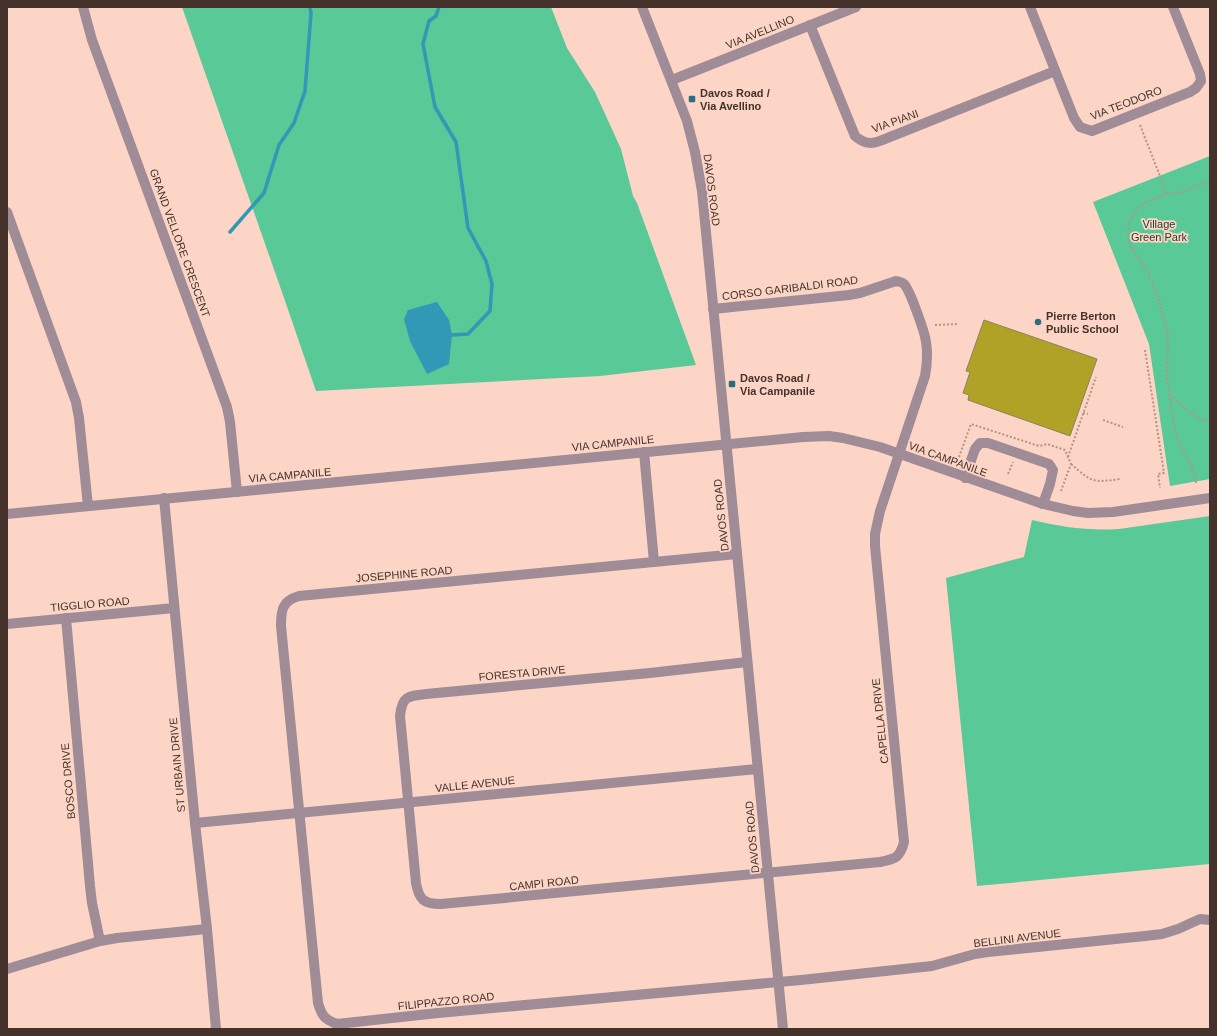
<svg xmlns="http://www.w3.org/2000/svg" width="1217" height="1036" font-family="Arial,sans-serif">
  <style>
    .green { fill: #58c997 }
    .water { fill: #3198b6 }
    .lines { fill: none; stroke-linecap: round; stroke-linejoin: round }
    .stream { stroke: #3198b6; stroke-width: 3.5 }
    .building { fill: #b0a127; stroke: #8a855a }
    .path { stroke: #b29488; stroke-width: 2; stroke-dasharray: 2 2; stroke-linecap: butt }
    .minor { stroke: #9f8c97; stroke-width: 10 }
    .poi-dot { fill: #2d6d82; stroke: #fcd5c6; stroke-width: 1.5 }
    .labels { text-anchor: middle; stroke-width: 3.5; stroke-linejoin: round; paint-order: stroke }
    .street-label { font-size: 11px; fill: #45322b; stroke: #fcd5c6 }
    .poi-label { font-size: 11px; font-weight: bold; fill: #45322b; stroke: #fcd5c6; text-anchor: start }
    .park-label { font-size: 11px; fill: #233e31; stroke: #fcd5c6 }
  </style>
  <rect width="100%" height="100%" fill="#fcd5c6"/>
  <!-- green -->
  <g class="green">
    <polygon points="182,7 551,7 567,48 595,92 621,149 633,196 637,203 696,365 600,376 316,391 283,295"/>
    <polygon points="1210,156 1210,479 1170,486 1149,344 1093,202"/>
    <path d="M1210 516V864L977 886 946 578 1024 557 1032 520C1062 527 1088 531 1119 529Z"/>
  </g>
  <!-- water -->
  <polygon class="water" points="437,302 449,320 452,335 449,364 427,374 410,341 404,319 408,310"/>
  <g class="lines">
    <!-- stream -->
    <g class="stream">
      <polyline points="439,7 436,16 429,21 423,44 435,107 456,142 468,228 486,261 492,284 490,311 468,334 452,335"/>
      <polyline points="230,232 264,193 279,145 294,123 305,91 311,13 310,7"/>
    </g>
  </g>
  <!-- building -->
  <polygon class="building" points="984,320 1097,359 1070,436 968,400 969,395 963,393 970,372 966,371"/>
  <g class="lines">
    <!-- path -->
    <g class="path">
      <polyline points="1140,125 1167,194 1148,201 1139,207 1131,218 1128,229 1128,238 1132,249 1148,273 1158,296 1168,337 1167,378 1174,426 1177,438 1195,475 1196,483"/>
      <polyline points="1167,194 1182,192 1210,181"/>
      <polyline points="935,325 958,324"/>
      <polyline points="1145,350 1164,473 1158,474 1160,488"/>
      <path d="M1170 395C1183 406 1193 418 1210 422"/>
      <polyline points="1083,413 1088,414"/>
      <polyline points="1103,420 1123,427"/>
      <polyline points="959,457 971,424 1039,446 1047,444 1065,450 1071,464 1061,491"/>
      <polyline points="1068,457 1096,377"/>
      <path d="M1071 464C1092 482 1092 483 1120 479"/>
      <polyline points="1008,474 1013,462"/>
    </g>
    <!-- minor -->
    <g class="minor">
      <polyline points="83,7 92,40 227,407 230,422 237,492"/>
      <polyline points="642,7 687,121 695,152 702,191 783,1029"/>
      <polyline points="1030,7 1074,118 1080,127 1092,131 1190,92 1196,88 1201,81 1200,74 1173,7"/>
      <path d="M810 25 855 136C870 149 879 141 895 135L1055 71"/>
      <polyline points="672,80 856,7"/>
      <polyline points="7,212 76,402 79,418 88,506"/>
      <path d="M713 309 849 295 860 293 896 281C899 282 902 282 904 284 910 290 925 333 926 342 928 354 927 365 925 376L880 511 875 534V546L904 842C900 858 895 859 880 862L441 904C424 904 419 900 416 883L400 716C402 696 408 696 426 694L650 673 747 662"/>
      <polyline points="644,452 654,562"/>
      <polyline points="965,478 975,449 980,443 988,443 1049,464 1053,470 1050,484 1043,504"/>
      <polyline points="164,498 195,823 207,929 216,1029"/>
      <polyline points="7,514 803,437 829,436 843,438 880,447 1043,504 1073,511 1088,513 1113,512 1210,498"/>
      <path d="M737 554 299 596C282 601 281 610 281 626L318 1003C322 1016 324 1019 337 1024L438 1013 801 980 932 966 975 954 988 952 1145 936 1162 934 1178 929 1200 919 1210 920"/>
      <polyline points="66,618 90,886 92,903 100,941"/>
      <polyline points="7,624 174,608"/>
      <polyline points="195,823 757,769"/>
      <polyline points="7,969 100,941 117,938 207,929"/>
    </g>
  </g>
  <!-- markers -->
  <g class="poi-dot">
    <rect x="688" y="95" width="8" height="8" rx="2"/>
    <circle cx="1038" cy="322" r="4"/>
    <rect x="728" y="380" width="8" height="8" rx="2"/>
  </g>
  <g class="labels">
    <!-- street labels -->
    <g class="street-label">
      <text transform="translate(760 32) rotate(-22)" y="4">VIA AVELLINO</text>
      <text transform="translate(1126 103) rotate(-21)" y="4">VIA TEODORO</text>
      <text transform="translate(895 121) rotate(-20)" y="4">VIA PIANI</text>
      <text transform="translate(712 190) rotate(83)" y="4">DAVOS ROAD</text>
      <text transform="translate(180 243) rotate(70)" y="4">GRAND VELLORE CRESCENT</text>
      <text transform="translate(790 288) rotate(-7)" y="4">CORSO GARIBALDI ROAD</text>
      <text transform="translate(613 443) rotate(-6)" y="4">VIA CAMPANILE</text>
      <text transform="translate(948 459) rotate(20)" y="4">VIA CAMPANILE</text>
      <text transform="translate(290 475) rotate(-5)" y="4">VIA CAMPANILE</text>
      <text transform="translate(721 515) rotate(-96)" y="4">DAVOS ROAD</text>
      <text transform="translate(404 574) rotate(-5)" y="4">JOSEPHINE ROAD</text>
      <text transform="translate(90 604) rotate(-5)" y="4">TIGGLIO ROAD</text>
      <text transform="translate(522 673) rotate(-5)" y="4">FORESTA DRIVE</text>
      <text transform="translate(880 721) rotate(-96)" y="4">CAPELLA DRIVE</text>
      <text transform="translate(177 765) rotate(-95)" y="4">ST URBAIN DRIVE</text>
      <text transform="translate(68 781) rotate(-95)" y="4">BOSCO DRIVE</text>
      <text transform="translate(475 784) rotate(-6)" y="4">VALLE AVENUE</text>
      <text transform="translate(752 837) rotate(-95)" y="4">DAVOS ROAD</text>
      <text transform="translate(544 883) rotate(-6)" y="4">CAMPI ROAD</text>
      <text transform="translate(1017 938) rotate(-7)" y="4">BELLINI AVENUE</text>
      <text transform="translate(446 1001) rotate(-6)" y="4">FILIPPAZZO ROAD</text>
    </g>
    <!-- poi labels -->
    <g class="poi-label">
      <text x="700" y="97">Davos Road /<tspan x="700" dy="13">Via Avellino</tspan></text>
      <text x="1046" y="320">Pierre Berton<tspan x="1046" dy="13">Public School</tspan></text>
      <text x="740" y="382">Davos Road /<tspan x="740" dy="13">Via Campanile</tspan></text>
    </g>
    <!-- park labels -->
    <g class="park-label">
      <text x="1159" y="228">Village<tspan x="1159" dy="13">Green Park</tspan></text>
    </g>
  </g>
  <!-- border -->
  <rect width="1217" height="1036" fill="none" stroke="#45322b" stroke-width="16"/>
</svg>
